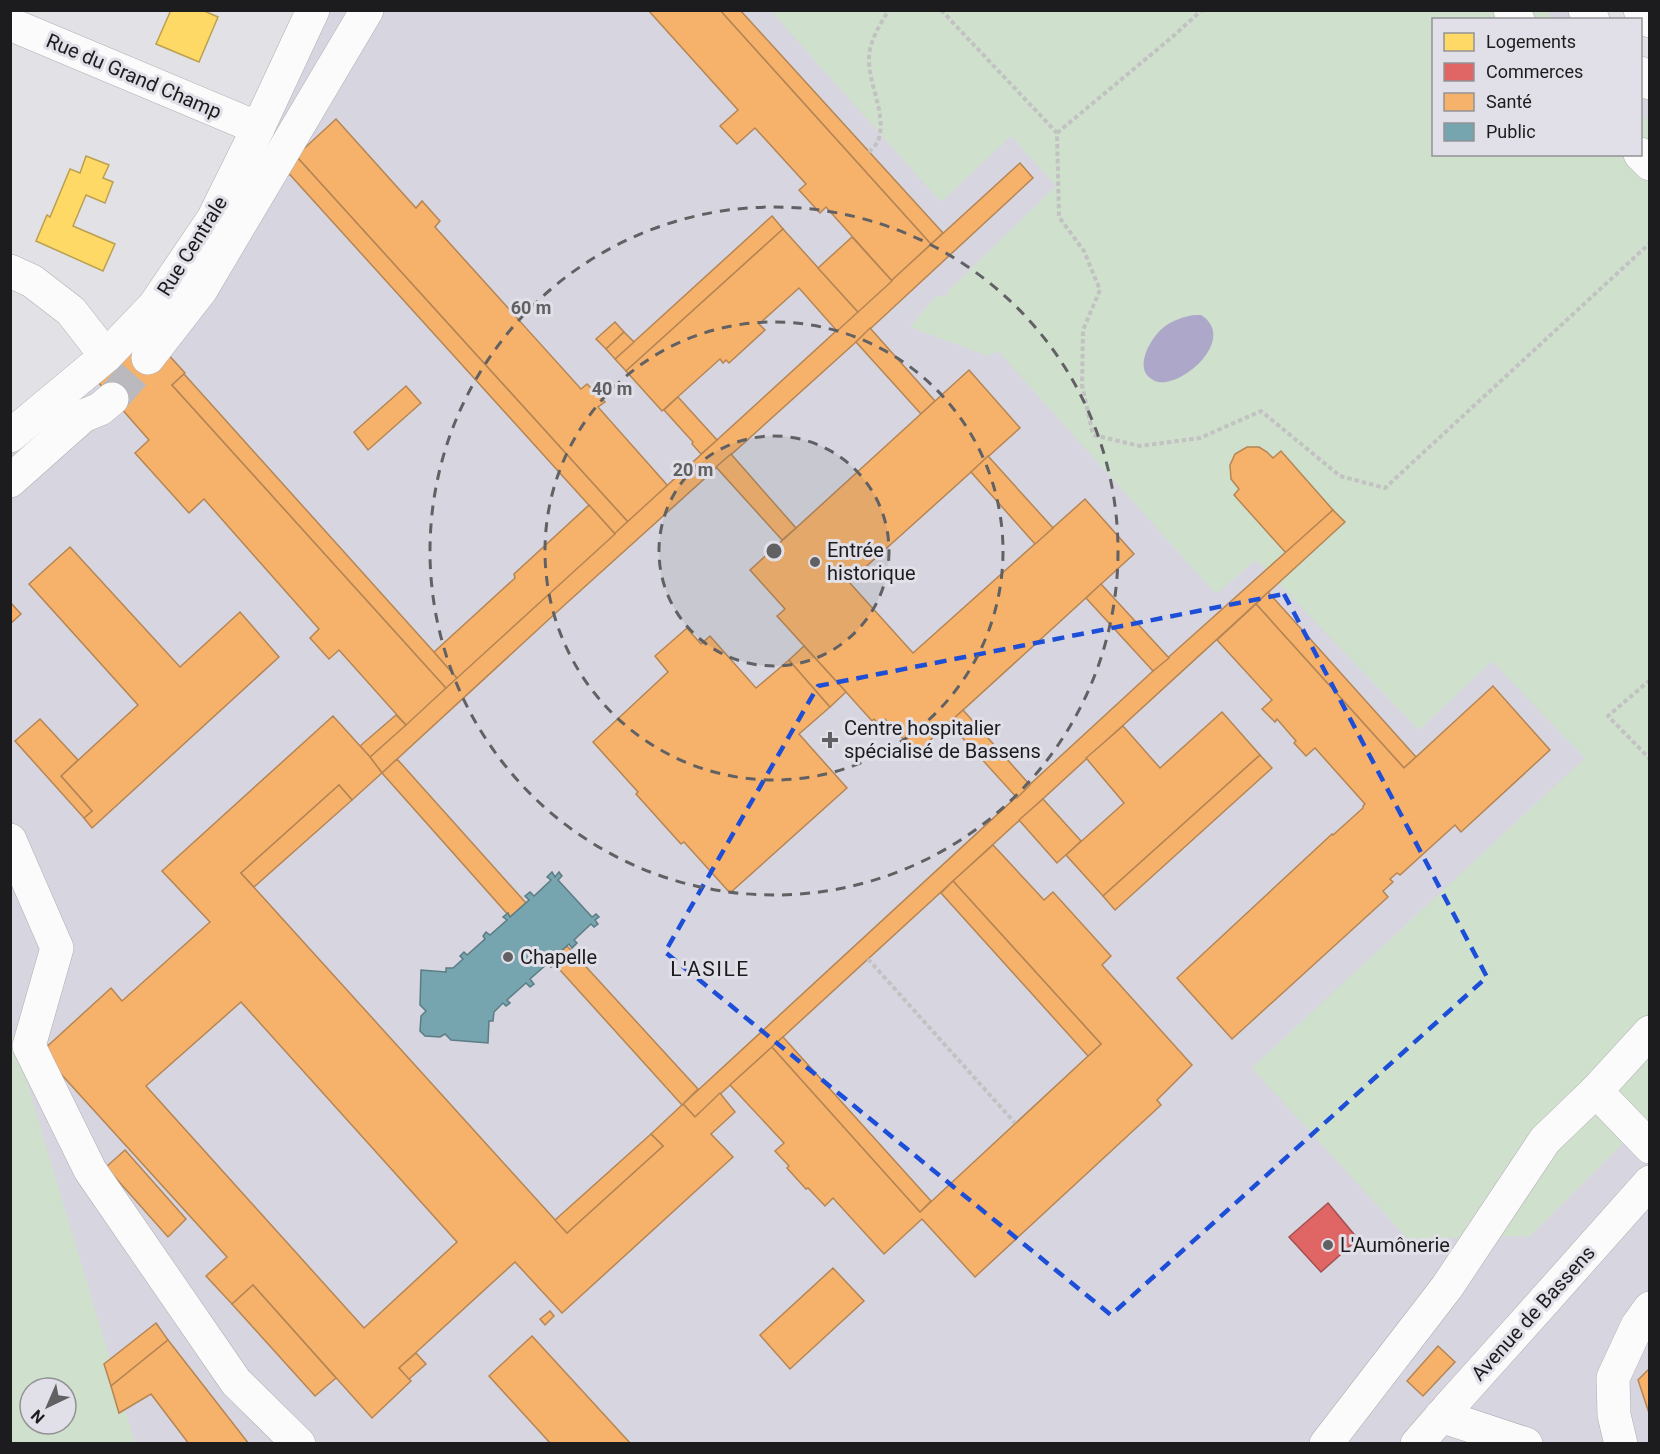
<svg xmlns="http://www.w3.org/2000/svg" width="1660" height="1454" font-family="Roboto,sans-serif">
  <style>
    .built { fill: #d7d6e0 }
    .green { fill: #cfe0cd; fill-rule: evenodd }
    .water { fill: #ada8c9 }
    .homes { fill: #ffd966; stroke: #bba050; stroke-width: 1.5 }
    .shops { fill: #e06666; stroke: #a55050; stroke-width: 1.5 }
    .health { fill: #f6b26b; stroke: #b58554; stroke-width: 1.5; fill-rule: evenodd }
    .public { fill: #76a5af; stroke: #5b7c84; stroke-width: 1.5 }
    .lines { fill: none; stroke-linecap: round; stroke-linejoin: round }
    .minor-tunnel { stroke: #bababe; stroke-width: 33; stroke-dasharray: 33 16; stroke-linecap: butt }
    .minor-casing { stroke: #afaeb2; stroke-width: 34 }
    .major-casing { stroke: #afaeb2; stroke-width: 34 }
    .path { stroke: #c2c2c3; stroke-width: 4; stroke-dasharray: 4.5 3; stroke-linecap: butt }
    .minor { stroke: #fbfbfb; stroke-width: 33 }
    .major { stroke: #fbfbfb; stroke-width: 33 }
    .marked { fill: none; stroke: #1d4ed8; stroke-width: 4.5; stroke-dasharray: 12 8; stroke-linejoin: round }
    .ring { fill: none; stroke: #616164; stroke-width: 3; stroke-dasharray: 10 8 }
    .poi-dot { fill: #616164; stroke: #e1e0e8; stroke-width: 2 }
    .labels { text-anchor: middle; stroke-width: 6; stroke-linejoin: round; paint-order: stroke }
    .street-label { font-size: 20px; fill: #1c1c1e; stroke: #e1e0e8 }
    .poi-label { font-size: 20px; fill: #1c1c1e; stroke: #e1e0e8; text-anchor: start }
    .neighbourhood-label { font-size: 21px; letter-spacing: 1.5px; fill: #1c1c1e; stroke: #e1e0e8 }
    .centre { fill: #616164; stroke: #e1e0e8; stroke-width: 3 }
    .ring-label { font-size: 18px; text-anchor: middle; font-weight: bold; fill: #616164; stroke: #e1e0e8; stroke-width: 6; stroke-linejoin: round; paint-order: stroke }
  </style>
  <rect width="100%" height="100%" fill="#e2e2e6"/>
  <!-- built -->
  <polygon class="built" points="313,11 1585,11 1593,19 1434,20 1434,154 1640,154 1641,73 1649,83 1649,1443 134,1443 11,1044 10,436 154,306"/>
  <!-- green -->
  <g class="green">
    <polygon points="771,11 1546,11 1554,19 1434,20 1434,154 1640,154 1641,113 1649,123 1649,1117 1530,1236 1408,1239 1252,1068 1585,758 1492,661 1419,730 1256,560 1216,594 998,351 988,356 910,327 935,297 948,296 946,293 1056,186 1011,136 941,202"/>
    <path d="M11 1029 135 1443H11ZM30 1388H66V1424H30Z"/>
  </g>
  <!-- water -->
  <path class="water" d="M1194 315H1201C1239 339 1179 391 1155 381 1131 371 1150 338 1164 327 1173 320 1183 317 1194 315Z"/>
  <!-- homes -->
  <g class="homes">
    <polygon points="171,10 202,10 218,17 199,62 156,44"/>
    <polygon points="86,156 109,165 103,178 113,182 105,203 86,195 73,226 115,244 103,271 36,241 47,215 50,217 70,169 80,173"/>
  </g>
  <!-- shops -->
  <polygon class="shops" points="1328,1203 1358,1239 1321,1272 1289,1237"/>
  <!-- health -->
  <g class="health">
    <polygon points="648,10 720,10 931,244 892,281 826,207 820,213 799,190 806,184 755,128 737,144 720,126 738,110"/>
    <polygon points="720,10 740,10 943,233 931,244"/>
    <polygon points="336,119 416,208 422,201 440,221 435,227 581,389 587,384 605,402 598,407 668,486 628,522 296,156"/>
    <polygon points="296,156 628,522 615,534 283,167"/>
    <polygon points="1020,163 1033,178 856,342 559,610 382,773 370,757"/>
    <polygon points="772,216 783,229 626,371 615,359"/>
    <polygon points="783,229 858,312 837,331 799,288 759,324 765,330 729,363 726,360 723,363 720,359 662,411 626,371"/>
    <polygon points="852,237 892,281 858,312 818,268"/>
    <polygon points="615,322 624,332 606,349 596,339"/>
    <polygon points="870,328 935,401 921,414 856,342"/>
    <polygon points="624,332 634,342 615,359 606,349"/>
    <polygon points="137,346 165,351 185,373 172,385 446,688 406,725 339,650 329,659 310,638 319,629 204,499 189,513 135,453 149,440 98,382"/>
    <polygon points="969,370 1020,428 849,582 913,653 1085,499 1134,554 916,753 885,719 879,725 874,719 872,721 846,692 777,616 785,609 750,570"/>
    <polygon points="184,374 434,652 457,678 446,688 172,385"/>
    <polygon points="406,386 421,403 368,450 354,432"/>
    <polygon points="678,397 717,440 701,454 692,444 693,442 664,410"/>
    <polygon points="1247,447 1259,447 1267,452 1273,458 1281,451 1333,510 1286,553 1234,495 1239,489 1231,479 1230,465 1235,454"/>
    <polygon points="731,454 796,528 782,540 716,467"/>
    <polygon points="988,456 1053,528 1035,544 971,472"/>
    <polygon points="589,505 615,534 457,678 434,652 515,578 514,574"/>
    <polygon points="1333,510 1345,522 772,1047 695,1117 683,1104 1153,671"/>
    <polygon points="70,547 180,667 240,612 279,657 92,828 84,818 92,811 61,776 138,705 29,584"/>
    <polygon points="1101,584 1169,658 1153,671 1086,598"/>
    <polygon points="1268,592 1416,757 1404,768 1256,604"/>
    <polygon points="10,602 21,614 10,624"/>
    <polygon points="1256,604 1404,768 1493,686 1550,750 1461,832 1455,825 1400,875 1397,873 1390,879 1393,882 1383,891 1388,897 1232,1039 1177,978 1332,834 1333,835 1363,808 1363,806 1365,804 1315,748 1306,756 1294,743 1296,741 1277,719 1275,722 1262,709 1272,700 1217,640"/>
    <polygon points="687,628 701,644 710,636 756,688 789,660 830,707 799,734 847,788 730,893 684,842 681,844 636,794 638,792 593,742 668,672 655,656"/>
    <polygon points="804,646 846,692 830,707 789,660"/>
    <polygon points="963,710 1030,785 1017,798 949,723"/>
    <polygon points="1222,712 1260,755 1103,896 1066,855 1124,803 1086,758 1123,726 1160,768"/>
    <polygon points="396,715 406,725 370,757 360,746"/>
    <path d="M333 716 370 757 382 773 352 800 339 785 241 873 567 1233 663 1146 651 1134 683 1104 695 1117 720 1093 735 1112 711 1134 733 1157 562 1313 515 1262 399 1368 411 1381 372 1418 253 1285 232 1304 206 1276 227 1257 41 1052 111 988 122 1001 210 922 162 871ZM241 1002 457 1242 364 1328 146 1086Z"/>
    <polygon points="40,719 78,760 61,776 92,811 84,818 15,741"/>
    <polygon points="1260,755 1272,768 1115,910 1103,896"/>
    <polygon points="397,759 526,903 510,917 382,773"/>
    <polygon points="339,785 352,800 254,887 241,873"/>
    <polygon points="1043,799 1081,841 1057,863 1019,820"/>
    <polygon points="993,845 1044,900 1053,892 1111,956 1102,965 1192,1065 1157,1100 1161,1105 975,1277 922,1219 884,1254 833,1198 825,1206 808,1188 806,1189 787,1168 789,1166 775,1151 784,1143 730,1085 772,1047 920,1212 1101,1044 953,881"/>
    <polygon points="953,881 1101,1044 1088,1056 941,893"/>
    <polygon points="567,946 698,1089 682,1105 551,960"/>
    <polygon points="783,1037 931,1201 920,1212 772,1047"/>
    <polygon points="651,1134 663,1146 567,1233 555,1220"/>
    <polygon points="125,1150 186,1219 168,1237 106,1167"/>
    <polygon points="833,1268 864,1301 790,1369 760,1335"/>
    <polygon points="253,1285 336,1378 315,1396 232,1304"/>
    <polygon points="550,1311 554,1316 545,1325 540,1319"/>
    <polygon points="156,1323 168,1340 111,1386 104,1364"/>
    <polygon points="532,1336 631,1444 551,1444 489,1376"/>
    <polygon points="168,1340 249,1444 189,1444 151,1394 119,1413 111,1386"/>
    <polygon points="1438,1346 1455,1362 1423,1396 1407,1381"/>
    <polygon points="416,1353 426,1364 409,1379 399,1368"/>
    <polygon points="1650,1368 1650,1416 1638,1380"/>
  </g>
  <!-- public -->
  <polygon class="public" points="552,872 555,877 559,872 562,876 558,880 592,917 596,914 599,917 595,920 598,924 594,927 591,924 574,940 577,943 572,948 569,944 551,960 555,964 551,967 547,964 530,979 534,984 530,987 526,983 507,1000 510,1003 506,1006 503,1003 494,1012 493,1021 489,1021 488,1043 451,1040 445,1034 440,1037 425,1036 420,1031 421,1016 426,1011 420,1005 421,970 446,972 446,968 453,968 463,959 460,956 464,952 467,955 485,939 483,936 486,932 490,935 507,920 503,917 508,913 510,917 529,900 525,896 530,892 534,896 551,880 547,877"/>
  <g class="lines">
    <!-- minor-tunnel -->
    <polyline class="minor-tunnel" points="112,399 148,358"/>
    <defs>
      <g id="minor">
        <polyline points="1510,10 1518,20"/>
        <polyline points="10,24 258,128"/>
        <polyline points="1640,154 1650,164"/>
        <polyline points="10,271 32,281 71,311 106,356"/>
        <polyline points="148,358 201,290 367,10"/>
        <polyline points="10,436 106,356 154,306 213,219 258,128 313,10"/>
        <polyline points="10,481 83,416 100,409 112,399"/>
        <polyline points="10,840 57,948 29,1046 90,1170 236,1382 299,1444"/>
        <polyline points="1596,1091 1650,1147"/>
        <polyline points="1450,1406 1545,1300"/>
        <polyline points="1441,1416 1526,1444"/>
        <polyline points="1326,1444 1447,1287 1545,1140 1596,1091 1650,1032"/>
        <polyline points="1621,1444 1614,1415 1613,1378 1637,1326 1650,1308"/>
      </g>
      <g id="major">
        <polyline points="1585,10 1593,20"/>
        <polyline points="1640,10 1650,21"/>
        <polyline points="1640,73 1650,83"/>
        <polyline points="1545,1300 1650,1182"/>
        <polyline points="1417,1444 1450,1406"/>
      </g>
    </defs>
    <!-- minor casing -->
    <use href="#minor" class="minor-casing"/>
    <!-- major casing -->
    <use href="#major" class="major-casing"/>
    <!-- path -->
    <g class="path">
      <polyline points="941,10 1057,133 1059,217 1084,251 1100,290 1083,330 1082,385 1093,435 1140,446 1200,438 1261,411 1340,476 1385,488 1650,243"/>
      <polyline points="1057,133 1171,38 1202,10"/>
      <path d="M869 152C872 149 876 145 878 141 887 116 870 88 869 62 868 43 879 26 889 10"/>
      <polyline points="1650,680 1608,716 1650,759"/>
      <polyline points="868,959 1015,1123"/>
    </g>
    <!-- minor -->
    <use href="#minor" class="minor"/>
    <!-- major -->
    <use href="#major" class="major"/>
  </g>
  <!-- marked area -->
  <path class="marked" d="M1284 594 1487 977 1111 1315 665 952 818 686Z"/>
  <!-- distance rings -->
  <circle cx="774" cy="551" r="115" fill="#616164" fill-opacity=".12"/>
  <g class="ring">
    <circle cx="774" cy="551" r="115"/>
    <circle cx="774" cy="551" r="229"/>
    <circle cx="774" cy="551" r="344"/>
  </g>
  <!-- markers -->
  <g class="poi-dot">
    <circle cx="815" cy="562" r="6"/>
    <path d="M827 731h6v6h6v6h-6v6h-6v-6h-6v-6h6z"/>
    <circle cx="508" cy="957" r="6"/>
    <circle cx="1328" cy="1245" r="6"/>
  </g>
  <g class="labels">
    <!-- street labels -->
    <g class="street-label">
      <text transform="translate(134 76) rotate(23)" y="7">Rue du Grand Champ</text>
      <text transform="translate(192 246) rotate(-58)" y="7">Rue Centrale</text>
      <text transform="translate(1533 1313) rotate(-48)" y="7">Avenue de Bassens</text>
    </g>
    <!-- poi labels -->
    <g class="poi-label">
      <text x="827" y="557">Entrée<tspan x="827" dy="23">historique</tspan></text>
      <text x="844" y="735">Centre hospitalier<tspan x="844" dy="23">spécialisé de Bassens</tspan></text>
      <text x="520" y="964">Chapelle</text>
      <text x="1340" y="1252">L'Aumônerie</text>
    </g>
    <!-- neighbourhood labels -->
    <g class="neighbourhood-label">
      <text x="710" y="976">L'ASILE</text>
    </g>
  </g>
  <circle cx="774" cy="551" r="9" class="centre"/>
  <g class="ring-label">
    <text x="531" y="314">60 m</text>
    <text x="612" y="395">40 m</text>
    <text x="693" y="476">20 m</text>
  </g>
  <!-- border -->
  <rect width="1660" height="1454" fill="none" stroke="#1c1c1e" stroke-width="24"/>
  <!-- legend -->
  <rect x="1432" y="18" width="210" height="138" fill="#e1e0e8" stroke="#929297" stroke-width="1.5"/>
  <rect x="1444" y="33" width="30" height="18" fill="#ffd966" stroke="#929297" stroke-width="1.5"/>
  <text x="1486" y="48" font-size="18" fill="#1c1c1e">Logements</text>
  <rect x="1444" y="63" width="30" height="18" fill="#e06666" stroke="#929297" stroke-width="1.5"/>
  <text x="1486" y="78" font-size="18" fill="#1c1c1e">Commerces</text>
  <rect x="1444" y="93" width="30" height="18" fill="#f6b26b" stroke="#929297" stroke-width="1.5"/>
  <text x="1486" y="108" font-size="18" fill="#1c1c1e">Santé</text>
  <rect x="1444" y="123" width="30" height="18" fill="#76a5af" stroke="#929297" stroke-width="1.5"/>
  <text x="1486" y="138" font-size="18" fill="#1c1c1e">Public</text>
  <!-- north arrow -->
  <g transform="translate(48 1406) rotate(224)"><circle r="28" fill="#e1e0e8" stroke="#929297" stroke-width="1.5"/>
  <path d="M0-4.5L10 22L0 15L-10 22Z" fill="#616164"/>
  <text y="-9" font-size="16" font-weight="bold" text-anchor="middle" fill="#1c1c1e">N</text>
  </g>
</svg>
